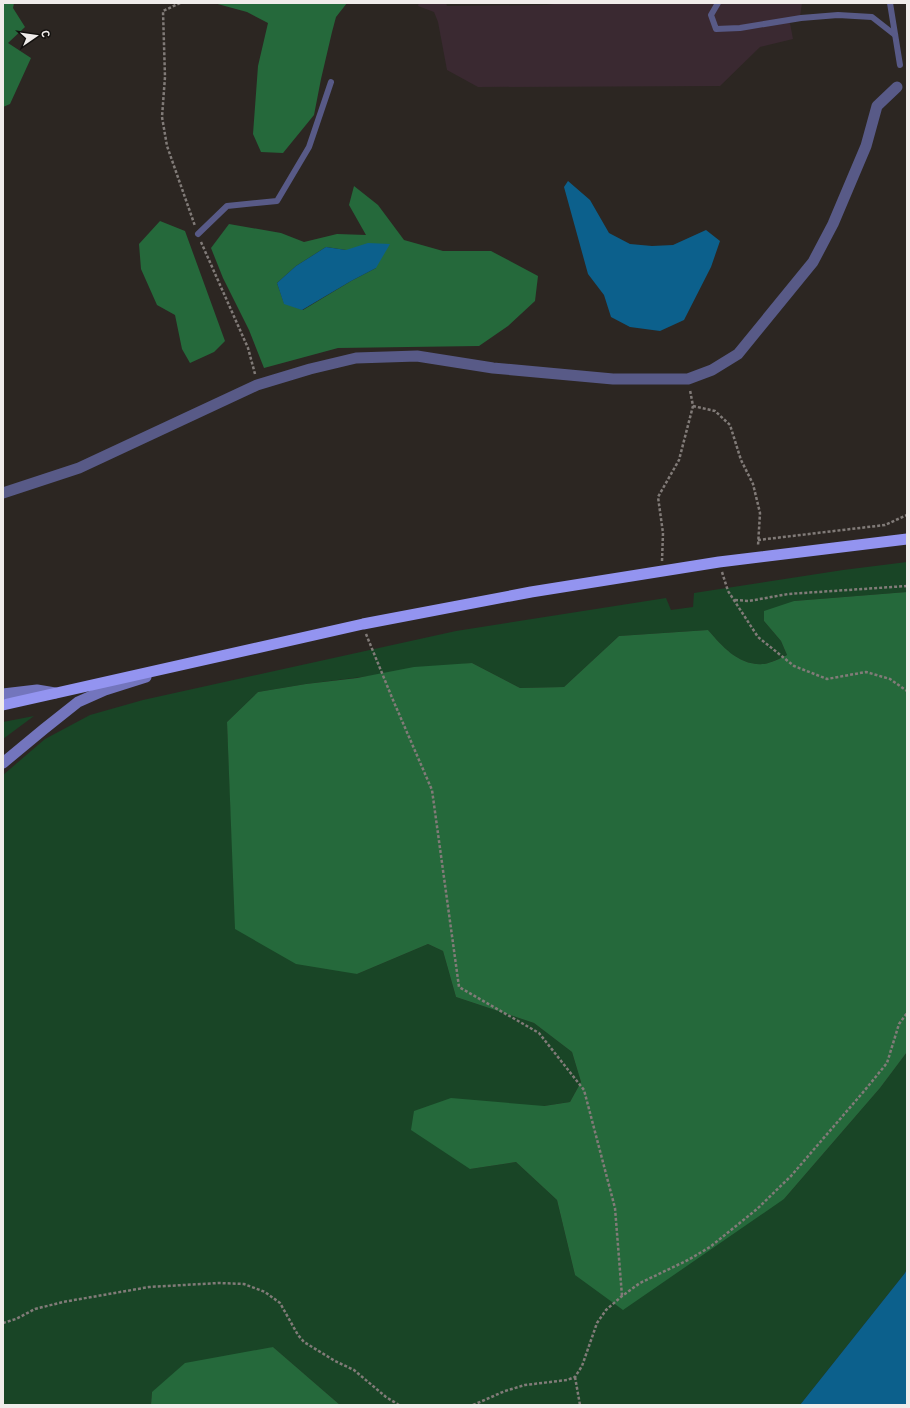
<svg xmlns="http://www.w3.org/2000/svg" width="910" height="1408" font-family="Overpass,sans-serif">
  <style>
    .industrial { fill: #3a2931 }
    .green { fill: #194526 }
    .forest { fill: #25693b; fill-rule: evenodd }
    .water { fill: #0c608c }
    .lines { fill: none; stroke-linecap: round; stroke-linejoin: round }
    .path { stroke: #817b78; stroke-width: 2.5; stroke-dasharray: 3 2; stroke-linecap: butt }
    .service { stroke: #585a87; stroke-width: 6 }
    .minor { stroke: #585a87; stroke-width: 11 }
    .secondary { stroke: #7375bd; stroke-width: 11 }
    .trunk { stroke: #9394f0; stroke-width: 11 }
  </style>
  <rect width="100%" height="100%" fill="#2c2622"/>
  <!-- industrial -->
  <polygon class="industrial" points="419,3 446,3 447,6 546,5 561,3 802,3 800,17 789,18 793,39 760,47 720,86 478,87 447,70 438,22 434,12 418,6"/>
  <!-- green -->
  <g class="green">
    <path d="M907 562V592L794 601 764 621 781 641 787 655C780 658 771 663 764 664 739 666 723 647 708 630L619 636 564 687 520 688 472 663 306 684 258 692 227 722 236 929 357 974 428 944 443 951 456 997 534 1023 572 1052 581 1082 570 1102 544 1106 470 1169 516 1162 557 1200 575 1275 784 1199 880 1088 907 1052V1268L905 1273 800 1405H340L273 1347 152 1392 151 1405H3V775L45 739 90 715 143 700 456 631 666 598 671 610 693 607 694 593 843 570Z"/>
    <polygon points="34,716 3,739 3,722"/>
  </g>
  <!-- forest -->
  <g class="forest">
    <polygon points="3,3 14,3 13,8 25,27 8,43 31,58 10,104 3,107"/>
    <polygon points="214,3 347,3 336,17 332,32 321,79 314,115 283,153 261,152 253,134 258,66 268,23 247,12"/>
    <path d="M354 186 378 205 404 240 443 251H491L538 276 535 301 508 326 479 346 338 348 264 368 249 330 223 278 211 248 229 224 281 233 304 242 337 234 366 235 349 205ZM326 247 346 250 376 268 351 281 303 310 284 303 277 283 296 266Z"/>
    <polygon points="160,221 185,231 225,341 214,352 190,363 182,349 175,315 157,305 141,269 139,244"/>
    <path d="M907 592V1052L880 1088 784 1199 623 1310 575 1275 557 1200 516 1162 470 1169 411 1130 414 1111 451 1098 544 1106 570 1102 581 1082 572 1052 534 1023 456 997 443 951 428 944 357 974 296 964 235 929 227 722 258 692 306 684 357 678 414 667 472 663 520 688 564 687 619 636 708 630C723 647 739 666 764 664 771 663 781 658 787 655L781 641 764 621V611L794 601Z"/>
    <polygon points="273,1347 340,1405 151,1405 152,1392 185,1363"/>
  </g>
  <!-- water -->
  <g class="water">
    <polygon points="568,181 590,200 609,233 630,244 652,246 673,245 706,230 720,241 711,267 684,320 660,331 630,327 611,317 604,295 588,274 564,187"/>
    <polygon points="368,243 390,244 376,268 351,281 302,310 284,304 277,283 296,266 326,247 346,250"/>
    <polygon points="907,1269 907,1405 800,1405 905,1273"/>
  </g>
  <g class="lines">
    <!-- path -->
    <g class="path">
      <polyline points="180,3 163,11 165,77 162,117 167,146 195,226"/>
      <polyline points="201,242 248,348 255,374"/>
      <polyline points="693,406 715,411 730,425 741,460 753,484 760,513 758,546"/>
      <polyline points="758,540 885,525 907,515"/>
      <polyline points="662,561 663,533 658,497 679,460 693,406 690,390"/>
      <polyline points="722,572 728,591 758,637 794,666 827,679 866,672 890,679 907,691"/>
      <polyline points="735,600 749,601 788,594 907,586"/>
      <polyline points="366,634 393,700 432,790 459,987 539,1033 584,1090 615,1208 622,1296"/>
      <polyline points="3,1323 16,1319 35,1309 63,1302 149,1287 219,1283 244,1284 265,1292 280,1303 298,1335 304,1342 335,1361 354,1370 386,1397 399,1405"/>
      <polyline points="575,1377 580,1405"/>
      <polyline points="473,1405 505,1391 525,1385 567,1380 575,1377 582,1366 597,1323 606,1310 622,1296 640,1283 688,1260 710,1247 757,1209 791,1176 865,1090 887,1063 899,1024 907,1013"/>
    </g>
    <!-- service -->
    <g class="service">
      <polyline points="718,3 711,15 716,29 740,28 801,18 838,15 872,17 895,35"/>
      <polyline points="890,3 900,65"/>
      <polyline points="198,234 227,206 277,201 309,147 331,82"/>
    </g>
    <!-- minor -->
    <polyline class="minor" points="3,493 79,468 257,385 310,369 356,358 417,356 493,368 613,379 688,379 712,370 738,354 813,262 833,224 866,146 877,106 897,87"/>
    <!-- secondary -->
    <g class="secondary">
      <polyline points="3,694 37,690 55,693"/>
      <polyline points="3,763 44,729 78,702 105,690 146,677"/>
    </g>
    <!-- trunk -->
    <polyline class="trunk" points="3,705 363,624 531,592 719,562 907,539"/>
  </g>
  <!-- border -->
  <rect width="910" height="1408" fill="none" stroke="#f0ecea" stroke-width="8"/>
  <!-- north arrow -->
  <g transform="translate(36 36) rotate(77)" stroke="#12100e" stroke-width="3" paint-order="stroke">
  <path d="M0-3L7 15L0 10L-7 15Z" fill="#f0ecea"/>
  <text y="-6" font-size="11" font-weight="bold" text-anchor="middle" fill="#f0ecea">С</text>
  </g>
</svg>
